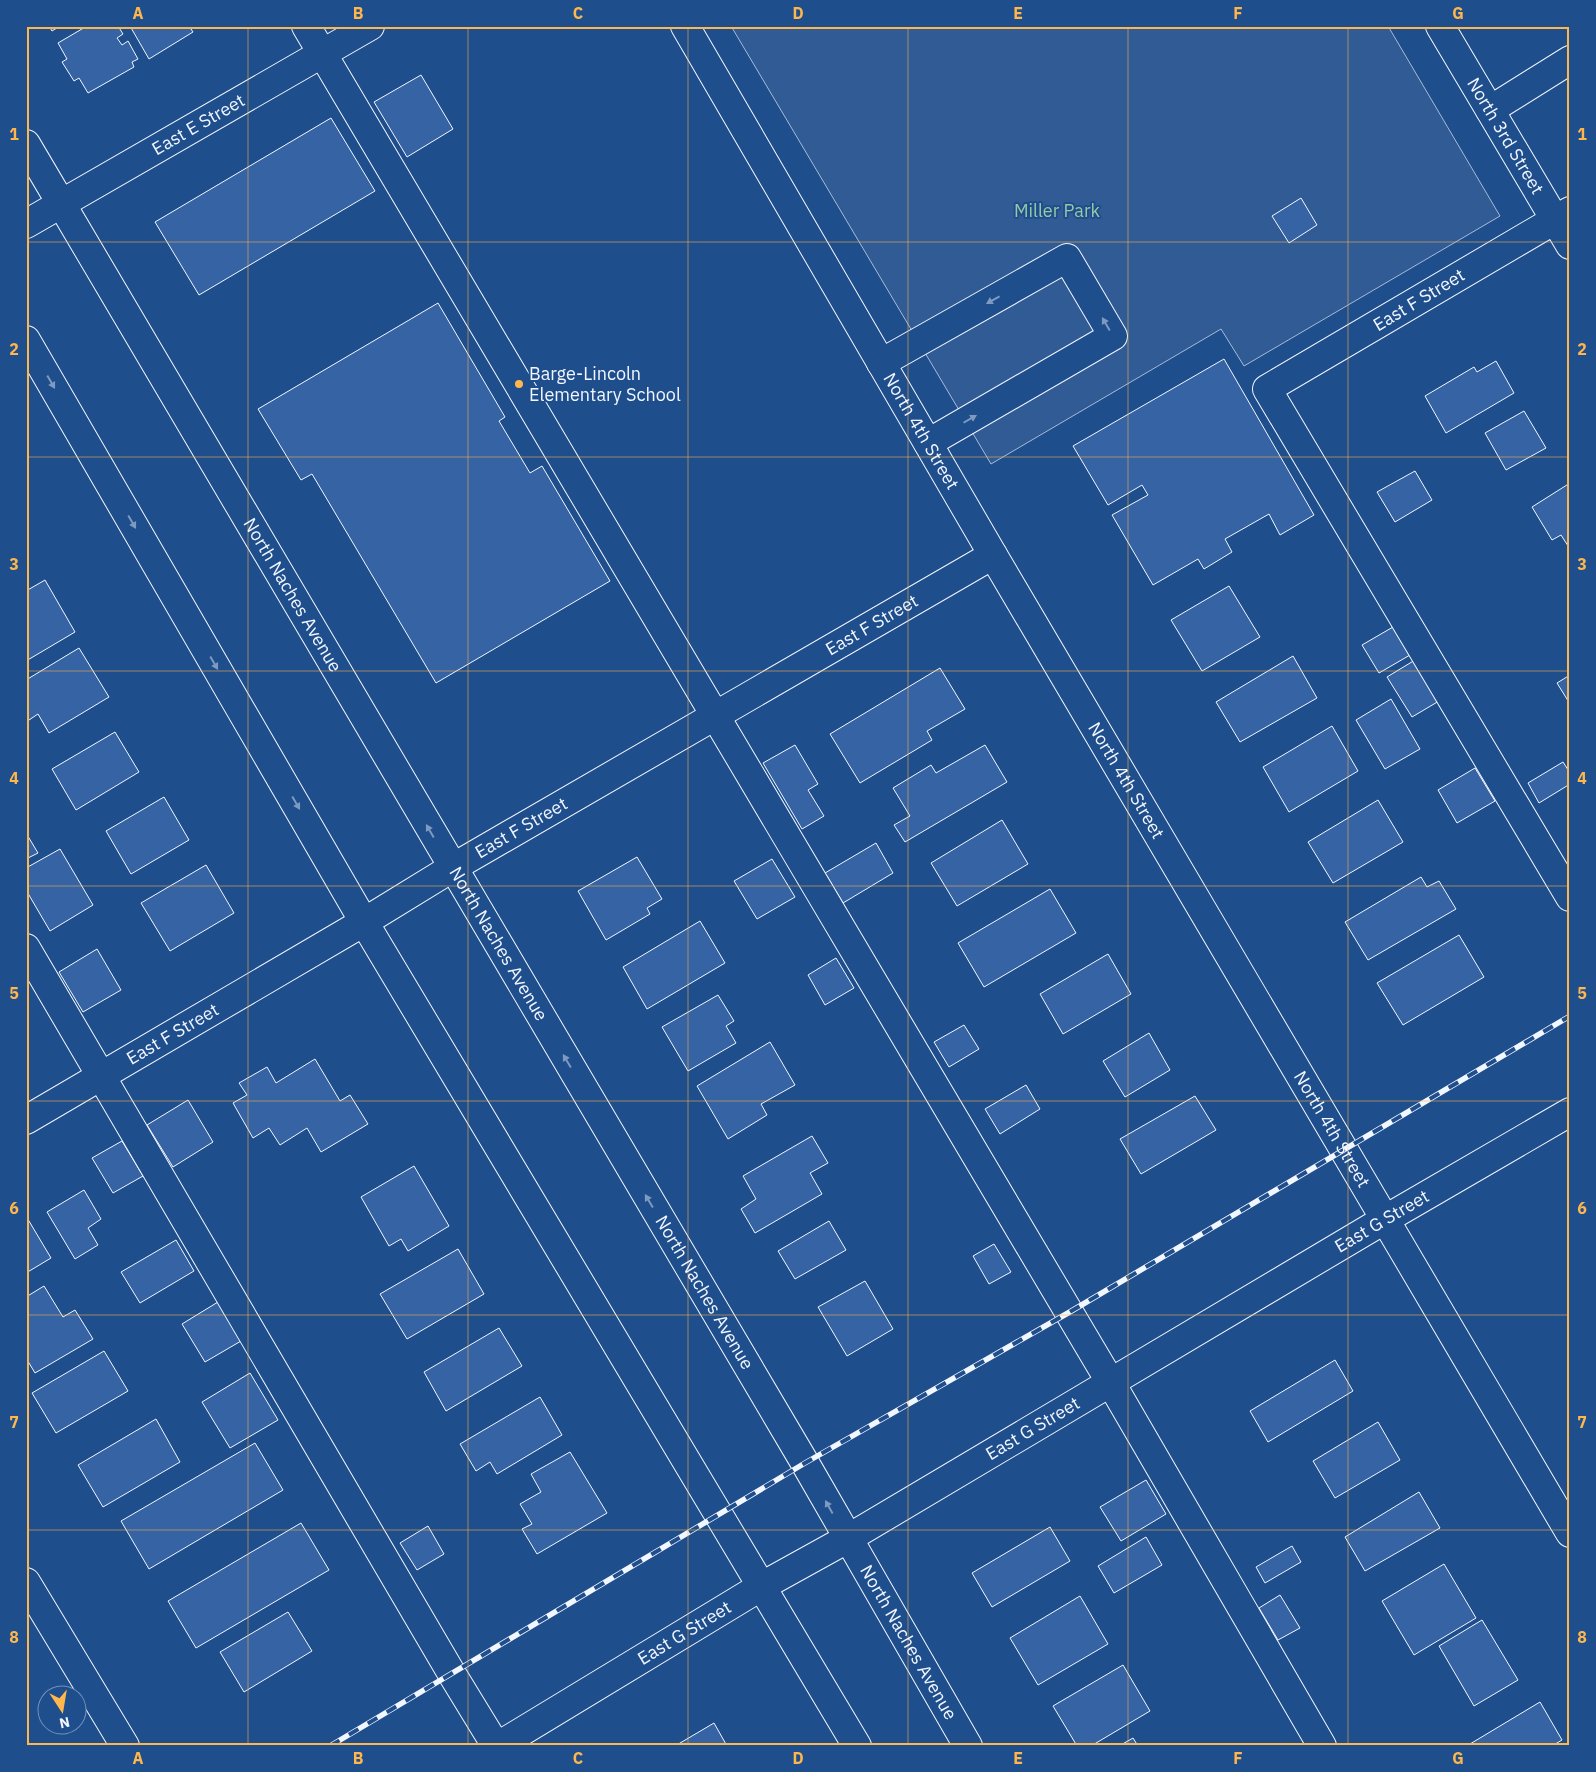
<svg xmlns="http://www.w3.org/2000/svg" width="1596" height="1772" font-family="'IBM Plex Sans',sans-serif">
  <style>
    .built { fill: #305b95; stroke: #a8bbd7 }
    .building { fill: #3563a3; stroke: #f2f6ff }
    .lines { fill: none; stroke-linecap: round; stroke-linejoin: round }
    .minor-casing { stroke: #f2f6ff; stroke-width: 30 }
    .minor { stroke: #1f4e8c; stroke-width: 28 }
    .rail-casing { stroke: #f2f6ff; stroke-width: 5.5 }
    .rail { stroke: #1f4e8c; stroke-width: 4; stroke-dasharray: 11; stroke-linecap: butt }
    .oneway { fill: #7e9ac0 }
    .grid { fill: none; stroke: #ffb74d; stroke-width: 1; stroke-opacity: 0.55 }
    .poi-dot { fill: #ffb74d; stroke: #1f4e8c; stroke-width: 2 }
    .labels { text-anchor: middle; stroke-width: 4; stroke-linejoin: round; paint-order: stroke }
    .street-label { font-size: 18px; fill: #f2f6ff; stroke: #1f4e8c }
    .park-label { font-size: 18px; fill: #97c8a6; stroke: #1f4e8c }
    .poi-label { font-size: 18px; fill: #f2f6ff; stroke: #1f4e8c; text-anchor: start }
    .neatline { fill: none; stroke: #ffb74d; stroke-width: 2 }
    .grid-label { font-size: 16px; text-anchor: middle; font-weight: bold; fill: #ffb74d }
  </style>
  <rect width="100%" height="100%" fill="#1f4e8c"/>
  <!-- built -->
  <polygon class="built" points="731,26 1388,26 1500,216 1244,366 1221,329 991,464"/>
  <!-- building -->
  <g class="building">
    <polygon points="49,26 60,26 52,31"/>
    <polygon points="87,26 118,26 123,34 117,38 122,45 128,41 138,59 132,62 134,67 88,93 79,78 74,81 62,62 67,59 58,43"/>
    <polygon points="130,26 189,26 193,32 149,59"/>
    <polygon points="421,75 453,129 407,157 374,102"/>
    <polygon points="331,118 375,191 199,295 155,222"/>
    <polygon points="1301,198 1317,225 1289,243 1272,216"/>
    <polygon points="438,303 505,417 499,421 530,473 542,466 610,581 436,683 312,474 301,480 258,409"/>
    <polygon points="1224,359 1314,515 1280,535 1269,514 1225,539 1232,552 1204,569 1198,559 1153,585 1112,515 1148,495 1142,485 1108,505 1073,446"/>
    <polygon points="1496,361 1514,393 1446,433 1425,396 1474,367 1477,372"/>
    <polygon points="1524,411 1546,448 1506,470 1485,433"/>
    <polygon points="1415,471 1432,500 1395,522 1377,492"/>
    <polygon points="1570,483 1570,549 1561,535 1552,540 1532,507"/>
    <polygon points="45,580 75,632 26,661 26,591"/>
    <polygon points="1229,586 1260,637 1202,671 1171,620"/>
    <polygon points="1393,627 1410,655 1379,673 1362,645"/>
    <polygon points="79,648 109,697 49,733 38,714 26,722 26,680"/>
    <polygon points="1293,656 1317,698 1240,742 1216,702"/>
    <polygon points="1415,660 1439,701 1412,717 1387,677"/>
    <polygon points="940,668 965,709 927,731 932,740 860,783 830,734"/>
    <polygon points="1570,675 1570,704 1557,683"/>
    <polygon points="1391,699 1420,749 1385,769 1356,720"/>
    <polygon points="1332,726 1358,771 1289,812 1263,767"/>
    <polygon points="115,732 139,772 76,810 52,769"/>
    <polygon points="795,745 818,784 808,790 824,816 802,829 763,763"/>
    <polygon points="985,745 1007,782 905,842 894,825 910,816 893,788 931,765 936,773"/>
    <polygon points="1563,762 1570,773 1570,784 1539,803 1528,783"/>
    <polygon points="1475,768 1495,801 1457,823 1438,790"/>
    <polygon points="164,797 189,840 131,874 106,831"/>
    <polygon points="1378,800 1403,842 1333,883 1308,842"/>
    <polygon points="1002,820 1028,864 957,906 931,863"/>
    <polygon points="26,833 38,853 26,859"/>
    <polygon points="876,843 893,873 843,903 825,873"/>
    <polygon points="60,849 93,905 50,931 26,890 26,868"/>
    <polygon points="637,857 662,899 647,908 650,914 606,940 578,891"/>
    <polygon points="772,859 795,897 757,919 734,881"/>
    <polygon points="206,865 234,913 170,951 141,903"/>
    <polygon points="1421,877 1427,887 1439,881 1456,909 1368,960 1345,922"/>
    <polygon points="1050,889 1076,933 984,987 958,943"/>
    <polygon points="700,921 725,963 647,1009 623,967"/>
    <polygon points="1459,935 1484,977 1403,1025 1377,983"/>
    <polygon points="97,949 121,990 83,1012 59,972"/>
    <polygon points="1108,954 1131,994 1063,1034 1040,994"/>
    <polygon points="836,958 854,988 825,1005 808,975"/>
    <polygon points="718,995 734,1021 726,1026 736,1043 688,1071 662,1027"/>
    <polygon points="964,1025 979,1049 949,1067 934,1042"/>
    <polygon points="1149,1033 1170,1070 1125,1097 1103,1061"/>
    <polygon points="770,1042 795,1085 761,1104 767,1115 728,1139 697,1086"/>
    <polygon points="315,1059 340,1101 350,1095 368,1124 321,1152 307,1128 280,1145 269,1128 253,1138 233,1103 247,1095 239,1083 267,1067 276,1083"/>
    <polygon points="1026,1085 1040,1109 1000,1134 985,1109"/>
    <polygon points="1195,1096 1216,1130 1141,1174 1120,1139"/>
    <polygon points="188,1100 213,1142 173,1167 147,1125"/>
    <polygon points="812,1136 828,1163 810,1173 822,1194 755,1233 741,1209 756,1199 743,1176"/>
    <polygon points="122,1141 143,1176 113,1193 92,1158"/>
    <polygon points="414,1166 449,1226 408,1251 401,1239 389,1246 361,1197"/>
    <polygon points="84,1190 101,1219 88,1228 98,1245 75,1259 47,1212"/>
    <polygon points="26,1216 51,1258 26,1273"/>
    <polygon points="829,1221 846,1250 795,1279 778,1251"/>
    <polygon points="176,1240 194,1271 140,1303 121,1272"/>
    <polygon points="994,1244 1011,1272 989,1284 973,1256"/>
    <polygon points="458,1249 484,1294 407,1339 380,1294"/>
    <polygon points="865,1281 893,1329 847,1356 818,1307"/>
    <polygon points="44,1286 63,1317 75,1310 93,1339 35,1373 26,1358 26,1297"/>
    <polygon points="218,1302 241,1341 205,1362 182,1324"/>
    <polygon points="499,1328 522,1366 446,1411 424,1372"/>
    <polygon points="104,1351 128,1391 56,1433 32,1393"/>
    <polygon points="1335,1360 1353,1391 1268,1442 1250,1411"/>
    <polygon points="250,1373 278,1420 230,1448 202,1402"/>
    <polygon points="540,1397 562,1435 497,1474 490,1462 476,1471 460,1444"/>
    <polygon points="156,1419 180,1462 103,1507 78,1465"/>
    <polygon points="1378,1422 1400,1460 1335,1498 1313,1461"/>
    <polygon points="255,1443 283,1490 149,1569 121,1521"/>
    <polygon points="570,1452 607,1513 537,1554 522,1529 532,1524 520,1504 541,1492 531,1474"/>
    <polygon points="1146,1480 1166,1514 1121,1541 1100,1507"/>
    <polygon points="1419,1492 1440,1528 1365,1571 1345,1537"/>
    <polygon points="301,1523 329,1570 196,1648 168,1601"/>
    <polygon points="428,1526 444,1554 417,1570 400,1543"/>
    <polygon points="1050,1527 1070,1561 992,1607 972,1573"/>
    <polygon points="1146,1537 1162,1565 1114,1593 1098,1566"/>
    <polygon points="1292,1546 1301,1562 1265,1583 1256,1567"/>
    <polygon points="1444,1564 1476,1618 1414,1655 1382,1601"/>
    <polygon points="1280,1595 1300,1628 1278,1640 1259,1608"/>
    <polygon points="1080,1596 1108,1644 1038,1685 1010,1638"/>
    <polygon points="288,1612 312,1651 244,1692 220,1652"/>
    <polygon points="1482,1620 1518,1680 1474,1706 1439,1646"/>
    <polygon points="1123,1665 1150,1711 1091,1746 1077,1746 1053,1706"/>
    <polygon points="1540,1702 1562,1740 1552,1746 1471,1746 1470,1744"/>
    <polygon points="714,1723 727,1746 675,1746"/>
    <polygon points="1133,1738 1138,1746 1119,1746"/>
  </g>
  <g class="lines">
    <defs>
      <g id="minor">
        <polyline points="306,26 1111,1383 1322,1746"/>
        <path id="s1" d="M685 26 993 555 1570 1533"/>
        <path id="s2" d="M1440 26 1570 245"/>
        <polyline points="1490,110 1570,60"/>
        <path id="s3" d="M26 144 805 1463 968 1746"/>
        <polyline points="1570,211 1267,389 1570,897"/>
        <path id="s4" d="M26 224 370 26"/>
        <polyline points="26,340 364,922 857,1746"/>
        <polyline points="881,363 1067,258 1113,336 928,443"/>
        <polyline points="26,948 452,1674 496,1746"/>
        <path id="s5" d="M26 1120 364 922 452 868 993 555"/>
        <polyline points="26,1582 125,1746"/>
        <path id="s6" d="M498 1746 762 1586 847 1539 1384 1220 1570 1112"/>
      </g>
    </defs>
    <!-- minor casing -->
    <use href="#minor" class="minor-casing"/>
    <!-- minor -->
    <use href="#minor" class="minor"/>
    <defs>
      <polyline id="rail" points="330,1746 805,1463 1068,1313 1570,1016"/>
    </defs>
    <!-- rail casing -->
    <use href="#rail" class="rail-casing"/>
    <!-- rail -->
    <use href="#rail" class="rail"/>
  </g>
  <!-- one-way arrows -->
  <defs><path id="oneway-solid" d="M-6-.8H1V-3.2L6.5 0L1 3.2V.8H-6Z" transform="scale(1.25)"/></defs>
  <g class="oneway">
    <use href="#oneway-solid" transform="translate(993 300) rotate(151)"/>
    <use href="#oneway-solid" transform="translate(1106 324) rotate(-120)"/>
    <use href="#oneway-solid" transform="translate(51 382) rotate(60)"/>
    <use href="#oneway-solid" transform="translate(970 419) rotate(-30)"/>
    <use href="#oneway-solid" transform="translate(132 522) rotate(60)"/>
    <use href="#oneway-solid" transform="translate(214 663) rotate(60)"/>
    <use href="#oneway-solid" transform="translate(296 803) rotate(60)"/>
    <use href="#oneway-solid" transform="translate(430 831) rotate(-120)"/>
    <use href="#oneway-solid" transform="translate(567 1061) rotate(-121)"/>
    <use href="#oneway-solid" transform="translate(649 1201) rotate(-121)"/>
    <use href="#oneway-solid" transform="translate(829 1507) rotate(-119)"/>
  </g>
  <!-- grid -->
  <path class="grid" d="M248 26V1746M468 26V1746M688 26V1746M908 26V1746M1128 26V1746M1348 26V1746M26 242H1570M26 457H1570M26 671H1570M26 886H1570M26 1101H1570M26 1315H1570M26 1530H1570"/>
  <!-- markers -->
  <circle class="poi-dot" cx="519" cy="384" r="5"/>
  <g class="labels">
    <!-- street labels -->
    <g class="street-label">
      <text dy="6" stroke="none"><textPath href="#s4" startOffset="199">East E Street</textPath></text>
      <text dy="6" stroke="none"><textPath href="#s2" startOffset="128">North 3rd Street</textPath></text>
      <text transform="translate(1419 300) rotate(-31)" y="6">East F Street</text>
      <text dy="6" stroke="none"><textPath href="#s1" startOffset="469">North 4th Street</textPath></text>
      <text dy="6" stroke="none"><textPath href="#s3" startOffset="524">North Naches Avenue</textPath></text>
      <text dy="6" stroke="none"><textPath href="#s5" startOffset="980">East F Street</textPath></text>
      <text dy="6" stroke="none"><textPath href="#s1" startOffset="874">North 4th Street</textPath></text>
      <text dy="6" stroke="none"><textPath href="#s5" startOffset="575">East F Street</textPath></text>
      <text dy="6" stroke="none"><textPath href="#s3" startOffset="929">North Naches Avenue</textPath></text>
      <text dy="6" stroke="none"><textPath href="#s5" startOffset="170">East F Street</textPath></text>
      <text dy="6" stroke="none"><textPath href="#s1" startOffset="1279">North 4th Street</textPath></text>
      <text dy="6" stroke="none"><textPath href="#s6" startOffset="1028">East G Street</textPath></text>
      <text dy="6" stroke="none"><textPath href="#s3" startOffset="1334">North Naches Avenue</textPath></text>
      <text dy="6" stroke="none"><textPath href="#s6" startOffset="622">East G Street</textPath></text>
      <text dy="6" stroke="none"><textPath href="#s6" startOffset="218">East G Street</textPath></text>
      <text dy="6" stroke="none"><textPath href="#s3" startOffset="1739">North Naches Avenue</textPath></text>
    </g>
    <!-- park labels -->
    <g class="park-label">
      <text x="1057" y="217">Miller Park</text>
    </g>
    <!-- poi labels -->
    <g class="poi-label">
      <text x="529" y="380">Barge-Lincoln<tspan x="529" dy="21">Elementary School</tspan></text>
    </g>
  </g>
  <!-- border -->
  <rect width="1596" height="1772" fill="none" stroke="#1f4e8c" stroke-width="55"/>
  <!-- north arrow -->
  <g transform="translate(62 1710) rotate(168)"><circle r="24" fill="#1f4e8c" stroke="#7391ba"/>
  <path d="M0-4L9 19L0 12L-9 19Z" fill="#ffb74d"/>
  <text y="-8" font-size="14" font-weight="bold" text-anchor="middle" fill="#f2f6ff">N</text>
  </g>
  <rect x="28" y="28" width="1540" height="1716" class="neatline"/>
  <g class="grid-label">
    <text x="138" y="19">A</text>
    <text x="358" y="19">B</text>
    <text x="578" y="19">C</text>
    <text x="798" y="19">D</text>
    <text x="1018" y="19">E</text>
    <text x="1238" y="19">F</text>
    <text x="1458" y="19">G</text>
    <text x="14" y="140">1</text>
    <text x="1582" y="140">1</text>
    <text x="14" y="355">2</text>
    <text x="1582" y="355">2</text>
    <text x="14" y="570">3</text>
    <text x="1582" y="570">3</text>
    <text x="14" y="784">4</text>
    <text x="1582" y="784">4</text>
    <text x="14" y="999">5</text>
    <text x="1582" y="999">5</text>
    <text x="14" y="1214">6</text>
    <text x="1582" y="1214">6</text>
    <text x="14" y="1428">7</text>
    <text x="1582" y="1428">7</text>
    <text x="14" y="1643">8</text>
    <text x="1582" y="1643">8</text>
    <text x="138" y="1764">A</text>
    <text x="358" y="1764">B</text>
    <text x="578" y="1764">C</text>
    <text x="798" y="1764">D</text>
    <text x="1018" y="1764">E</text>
    <text x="1238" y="1764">F</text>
    <text x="1458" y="1764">G</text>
  </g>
</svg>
